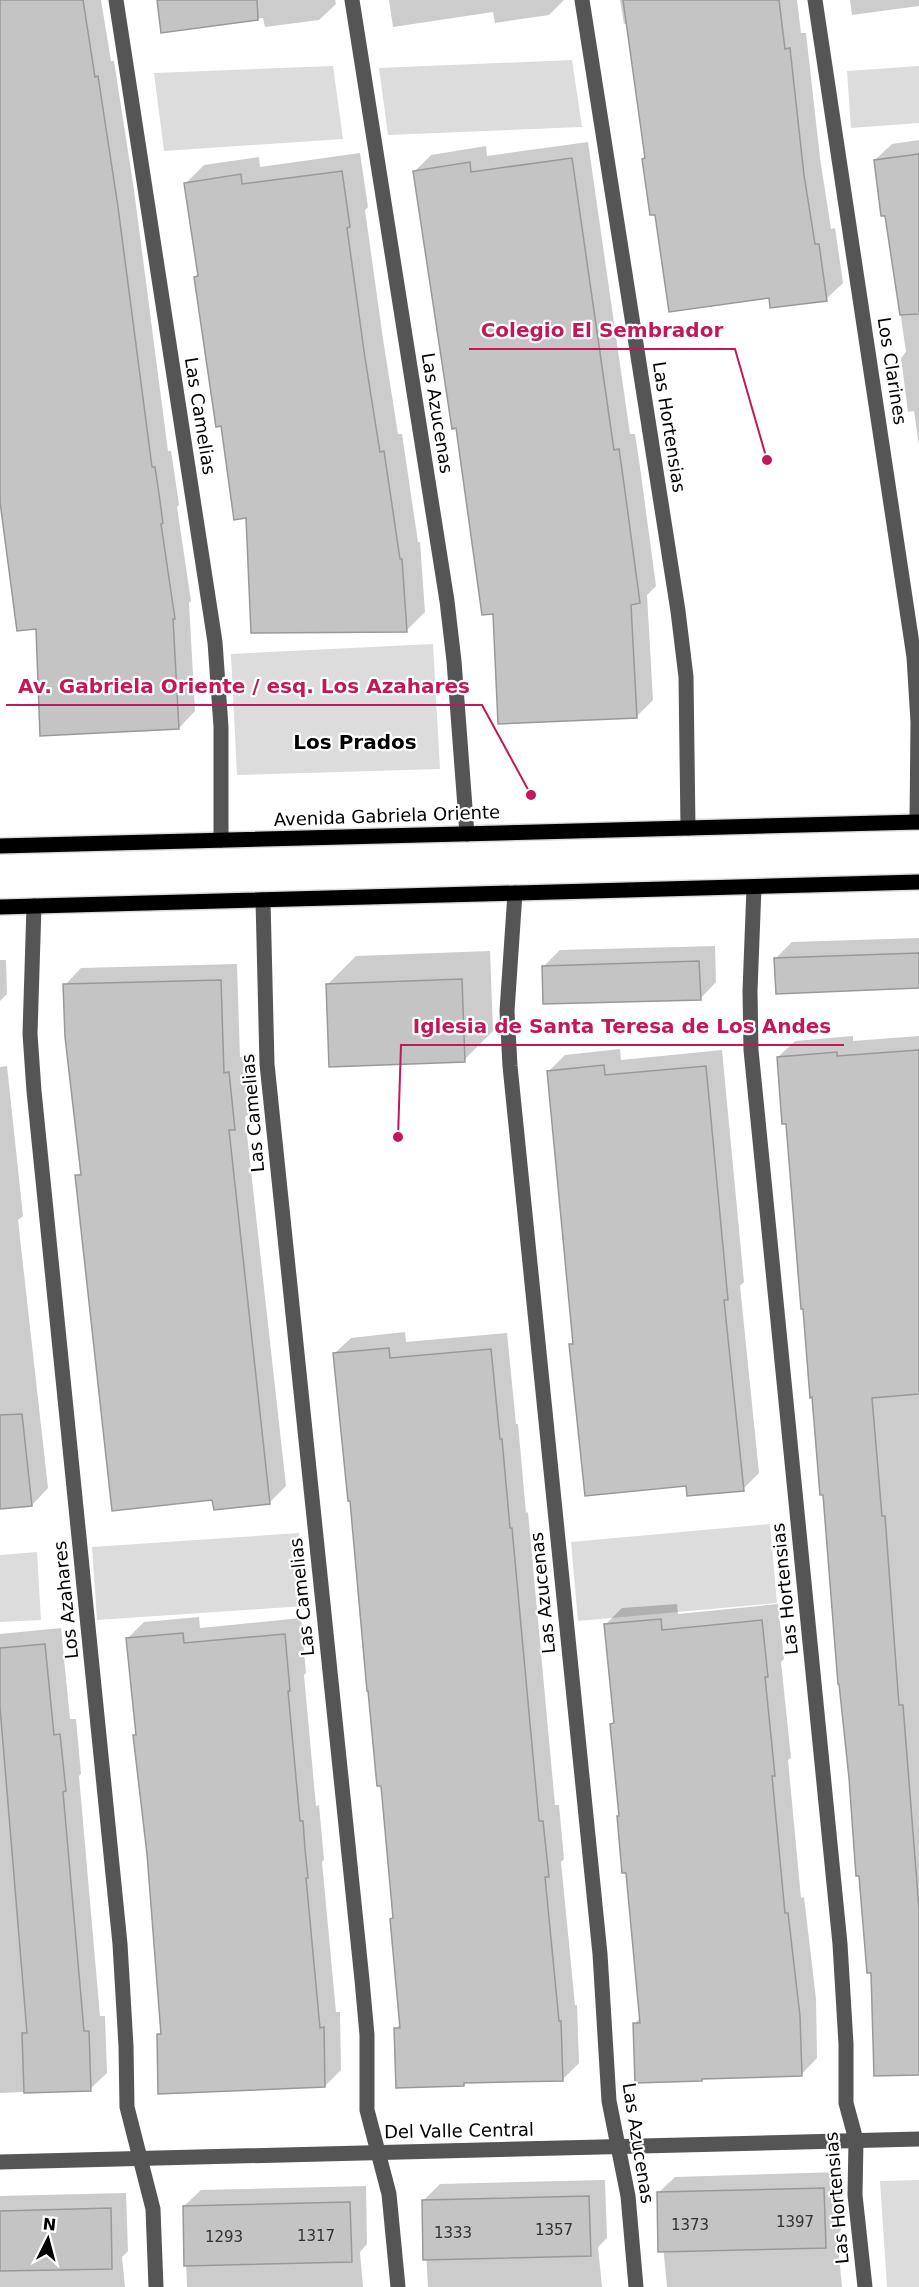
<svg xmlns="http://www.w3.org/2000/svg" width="919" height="2287" font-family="'DejaVu Sans',sans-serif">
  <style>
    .green { fill: #dcdcdc }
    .shadow { fill: #0003 }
    .building { fill: #c4c4c4; stroke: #999; stroke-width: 1.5 }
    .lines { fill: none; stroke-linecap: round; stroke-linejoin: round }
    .major-casing { stroke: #dbdbdb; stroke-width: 18 }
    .minor { stroke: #555; stroke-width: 15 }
    .major { stroke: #000; stroke-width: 15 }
    .labels { text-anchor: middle; stroke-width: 4.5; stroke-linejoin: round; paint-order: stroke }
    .number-label { font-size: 15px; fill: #313131 }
    .street-label { font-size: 18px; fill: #000; stroke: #fff }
    .neighbourhood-label { font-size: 20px; font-weight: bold; fill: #000; stroke: #fff }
    .leader { fill: none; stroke: #c2185b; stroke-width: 2 }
    .callout-dot { fill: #c2185b; stroke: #fff; stroke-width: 2 }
    .callout-label { font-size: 20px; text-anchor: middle; font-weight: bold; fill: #c2185b; stroke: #fff; stroke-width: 4.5; stroke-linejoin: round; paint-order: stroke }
  </style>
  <rect width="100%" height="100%" fill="#fff"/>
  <!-- green -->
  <g class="green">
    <polygon points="572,60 582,127 388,135 379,68"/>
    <polygon points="333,66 343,139 164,151 154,73"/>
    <polygon points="919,66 919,123 851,128 847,71"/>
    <polygon points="433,644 440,769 237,775 231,654"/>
    <polygon points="770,1524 777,1603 578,1621 571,1542"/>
    <polygon points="299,1533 304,1606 97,1620 92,1547"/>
    <polygon points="37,1552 41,1620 0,1622 0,1555"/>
    <polygon points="919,2180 919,2287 887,2287 880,2181"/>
  </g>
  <!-- shadow -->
  <g class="shadow">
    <polygon points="0,0 101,0 111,61 114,61 134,190 168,451 171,451 175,477 179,505 177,507 191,601 189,603 195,711 179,728 37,627 0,492"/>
    <polygon points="158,0 335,0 336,4 319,20 265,27 263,18 163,32"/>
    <polygon points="389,0 564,0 549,15 495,23 493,12 393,27"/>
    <polygon points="620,0 797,0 801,33 806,33 820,158 831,229 835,228 843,283 826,299 770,296 657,213 652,214 628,23 624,24"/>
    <polygon points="850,0 919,0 919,6 852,15"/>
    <polygon points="919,140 919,446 914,411 908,412 901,358 906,352 886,214 875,160 892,144"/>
    <polygon points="588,142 630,434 635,434 640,467 656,586 647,595 653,700 636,717 494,612 458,426 415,171 431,155 486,146 487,156"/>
    <polygon points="360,153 368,207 365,210 383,339 398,434 402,434 418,542 420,542 425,612 407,630 247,516 222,424 196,277 199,274 186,183 204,165 259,157 260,167"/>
    <polygon points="919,938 919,987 776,958 792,942"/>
    <polygon points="715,946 716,982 700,999 543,967 560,950"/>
    <polygon points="490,951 493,1031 464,1060 327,985 356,956"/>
    <polygon points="0,960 6,960 7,994 0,1001"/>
    <polygon points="237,964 240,1057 245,1057 251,1112 245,1117 286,1486 269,1503 214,1498 77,1176 82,1171 65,985 81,968"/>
    <polygon points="853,1036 853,1041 919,1036 919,2072 873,1971 787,1122 778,1057 795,1041"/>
    <polygon points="620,1049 621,1060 722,1050 744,1282 740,1286 759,1473 743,1489 687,1484 570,1345 574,1341 549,1071 565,1055"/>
    <polygon points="7,1066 23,1216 18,1220 48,1488 32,1505 0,1508 0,1067"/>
    <polygon points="405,1332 406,1342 507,1333 516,1424 518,1424 526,1513 528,1512 555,1805 559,1805 564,1859 561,1862 575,2005 577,2005 579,2063 562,2080 466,2082 463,2085 396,2029 401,2023 391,1919 394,1916 351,1499 334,1354 351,1338"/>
    <polygon points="677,1604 678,1614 778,1604 784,1659 781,1662 791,1758 788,1760 801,1898 804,1897 816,1999 817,2058 801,2075 704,2077 701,2080 634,2024 641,2017 612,1724 615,1721 605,1625 622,1608"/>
    <polygon points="199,1617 200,1628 301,1618 306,1673 304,1675 316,1806 319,1805 324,1860 322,1862 336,2012 340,2012 341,2070 325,2086 158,2035 163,2031 142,1791 135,1736 138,1733 128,1638 144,1622"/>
    <polygon points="61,1628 70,1719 76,1719 81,1774 79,1776 100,2016 105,2016 107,2073 90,2089 0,2093 0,1634"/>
    <polygon points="840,2172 841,2230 837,2235 842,2287 667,2287 658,2193 675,2177"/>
    <polygon points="605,2180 607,2238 598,2247 602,2287 428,2287 423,2201 440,2184"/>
    <polygon points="366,2186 367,2244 360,2252 363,2287 187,2287 184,2206 201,2190"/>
    <polygon points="126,2193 128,2251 122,2257 125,2287 0,2287 0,2196"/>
  </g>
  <!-- building -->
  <g class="building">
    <polygon points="0,0 83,0 95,77 98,76 118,207 152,467 155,467 159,494 163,523 161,524 175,619 173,619 179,729 40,736 36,629 17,631 0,502"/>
    <polygon points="157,0 257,0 258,20 161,33"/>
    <polygon points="623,0 779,0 785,49 790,48 804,175 815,244 819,244 827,301 770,308 769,298 669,312 655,215 650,215 642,159 645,158"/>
    <polygon points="919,154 919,314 900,315 885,216 881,216 874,160"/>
    <polygon points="572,158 614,450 619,449 624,484 640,603 631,605 637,718 498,724 493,614 482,615 456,428 452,429 413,171 470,162 471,172"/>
    <polygon points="342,171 350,227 347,228 365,358 380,452 384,451 400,559 402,559 407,632 251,633 246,518 234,520 221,426 216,427 194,277 198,276 184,183 241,174 242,184"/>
    <polygon points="919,953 919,988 776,994 774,958"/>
    <polygon points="699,961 701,1000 543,1004 542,966"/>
    <polygon points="462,979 465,1062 329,1067 326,984"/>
    <polygon points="221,980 224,1073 229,1072 235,1130 229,1130 270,1504 214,1510 212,1500 112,1511 75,1175 81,1175 65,1037 63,984"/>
    <polygon points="919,1050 919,1394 872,1398 882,1516 885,1516 899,1705 903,1705 919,1909 919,2075 874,2076 871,1973 867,1973 859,1876 856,1876 849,1778 839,1684 838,1684 823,1495 820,1495 812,1397 810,1398 803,1309 801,1309 786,1124 782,1124 777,1057 837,1052 837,1056"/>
    <polygon points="604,1065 605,1075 706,1066 728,1300 724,1300 744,1491 687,1496 686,1486 585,1496 569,1344 573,1344 547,1071"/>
    <polygon points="389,1348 390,1358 491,1349 500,1439 502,1439 510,1528 512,1528 539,1821 543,1821 549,1877 545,1877 559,2021 561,2021 563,2081 464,2083 464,2086 396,2088 394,2028 400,2028 390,1919 393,1918 381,1786 377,1786 368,1691 367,1691 350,1501 348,1501 333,1353"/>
    <polygon points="22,1414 32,1506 0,1509 0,1415"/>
    <polygon points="661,1619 662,1630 762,1620 768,1677 765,1677 775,1776 772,1776 785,1913 788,1913 800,2016 802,2076 702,2079 702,2081 635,2083 633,2023 640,2023 626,1873 622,1873 617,1816 619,1816 610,1724 614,1723 604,1624"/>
    <polygon points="183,1633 184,1643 285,1634 290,1691 288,1691 300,1821 303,1821 305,1849 308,1878 306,1878 320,2028 324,2027 325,2087 158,2094 157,2034 161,2034 147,1854 133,1735 136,1735 126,1638"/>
    <polygon points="45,1644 54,1735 60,1734 66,1791 63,1792 84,2031 89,2031 91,2091 24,2093 22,2033 27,2033 0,1707 0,1648"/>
    <polygon points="824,2188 826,2248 658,2252 657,2192"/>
    <polygon points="589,2196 591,2256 423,2260 422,2200"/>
    <polygon points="350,2202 352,2262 184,2266 183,2206"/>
    <polygon points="111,2208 112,2269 0,2271 0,2211"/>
  </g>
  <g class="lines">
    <defs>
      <g id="major">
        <polyline points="0,846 919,822"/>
        <polyline points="0,907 919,882"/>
      </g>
    </defs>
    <!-- major casing -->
    <use href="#major" class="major-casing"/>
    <!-- minor -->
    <g class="minor">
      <polyline points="116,0 215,642 221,727 221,840"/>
      <polyline points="352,0 447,601 454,661 467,834"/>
      <polyline points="582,0 678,611 686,677 688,828"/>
      <polyline points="815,0 914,657 918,722 917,822"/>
      <polyline points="754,887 750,991 751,1050 840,1944 846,2044 846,2103 856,2140 855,2195 865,2287"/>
      <polyline points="515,893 507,1011 510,1066 600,1954 609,2101 628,2196 636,2287"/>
      <polyline points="263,900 267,1064 362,1980 367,2035 367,2110 389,2194 398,2287"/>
      <polyline points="34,906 30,1034 34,1091 120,1944 126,2046 127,2107 153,2209 156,2287"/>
      <polyline points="0,2162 919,2139"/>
    </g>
    <!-- major -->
    <use href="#major" class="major"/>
  </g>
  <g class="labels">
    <!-- number labels -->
    <g class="number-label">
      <text x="795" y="2227">1397</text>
      <text x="690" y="2230">1373</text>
      <text x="554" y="2235">1357</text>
      <text x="453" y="2238">1333</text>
      <text x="316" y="2241">1317</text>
      <text x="224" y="2242">1293</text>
    </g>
    <!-- street labels -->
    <g class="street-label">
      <text transform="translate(892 371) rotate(81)" y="6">Los Clarines</text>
      <text transform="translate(437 413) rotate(81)" y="6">Las Azucenas</text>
      <text transform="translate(200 416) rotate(81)" y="6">Las Camelias</text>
      <text transform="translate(669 427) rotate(81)" y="6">Las Hortensias</text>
      <text transform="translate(387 816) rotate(-2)" y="6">Avenida Gabriela Oriente</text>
      <text transform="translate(253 1113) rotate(-95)" y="6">Las Camelias</text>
      <text transform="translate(785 1589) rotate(-96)" y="6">Las Hortensias</text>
      <text transform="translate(543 1593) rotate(-96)" y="6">Las Azucenas</text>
      <text transform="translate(302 1597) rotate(-96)" y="6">Las Camelias</text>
      <text transform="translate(66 1600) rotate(-96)" y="6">Los Azahares</text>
      <text transform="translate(459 2131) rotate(-1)" y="6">Del Valle Central</text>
      <text transform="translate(638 2143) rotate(81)" y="6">Las Azucenas</text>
      <text transform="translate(837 2198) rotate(-95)" y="6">Las Hortensias</text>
    </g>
    <!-- neighbourhood labels -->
    <g class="neighbourhood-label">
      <text x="355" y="749">Los Prados</text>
    </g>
  </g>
  <!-- callouts -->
  <path class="leader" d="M767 460L735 349H469M531 795L482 705H6M398 1137L401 1045H844"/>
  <g class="callout-dot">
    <circle cx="767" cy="460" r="6"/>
    <circle cx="531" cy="795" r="6"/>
    <circle cx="398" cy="1137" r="6"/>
  </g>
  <g class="callout-label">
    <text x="602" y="337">Colegio El Sembrador</text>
    <text x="244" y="693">Av. Gabriela Oriente / esq. Los Azahares</text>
    <text x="622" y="1033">Iglesia de Santa Teresa de Los Andes</text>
  </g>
  <!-- north arrow -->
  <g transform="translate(48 2239) rotate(6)" stroke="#ffffff" stroke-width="4.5" paint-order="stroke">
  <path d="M0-4.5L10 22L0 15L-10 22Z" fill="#000000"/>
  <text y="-9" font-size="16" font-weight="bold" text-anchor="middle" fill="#000000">N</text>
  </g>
</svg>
